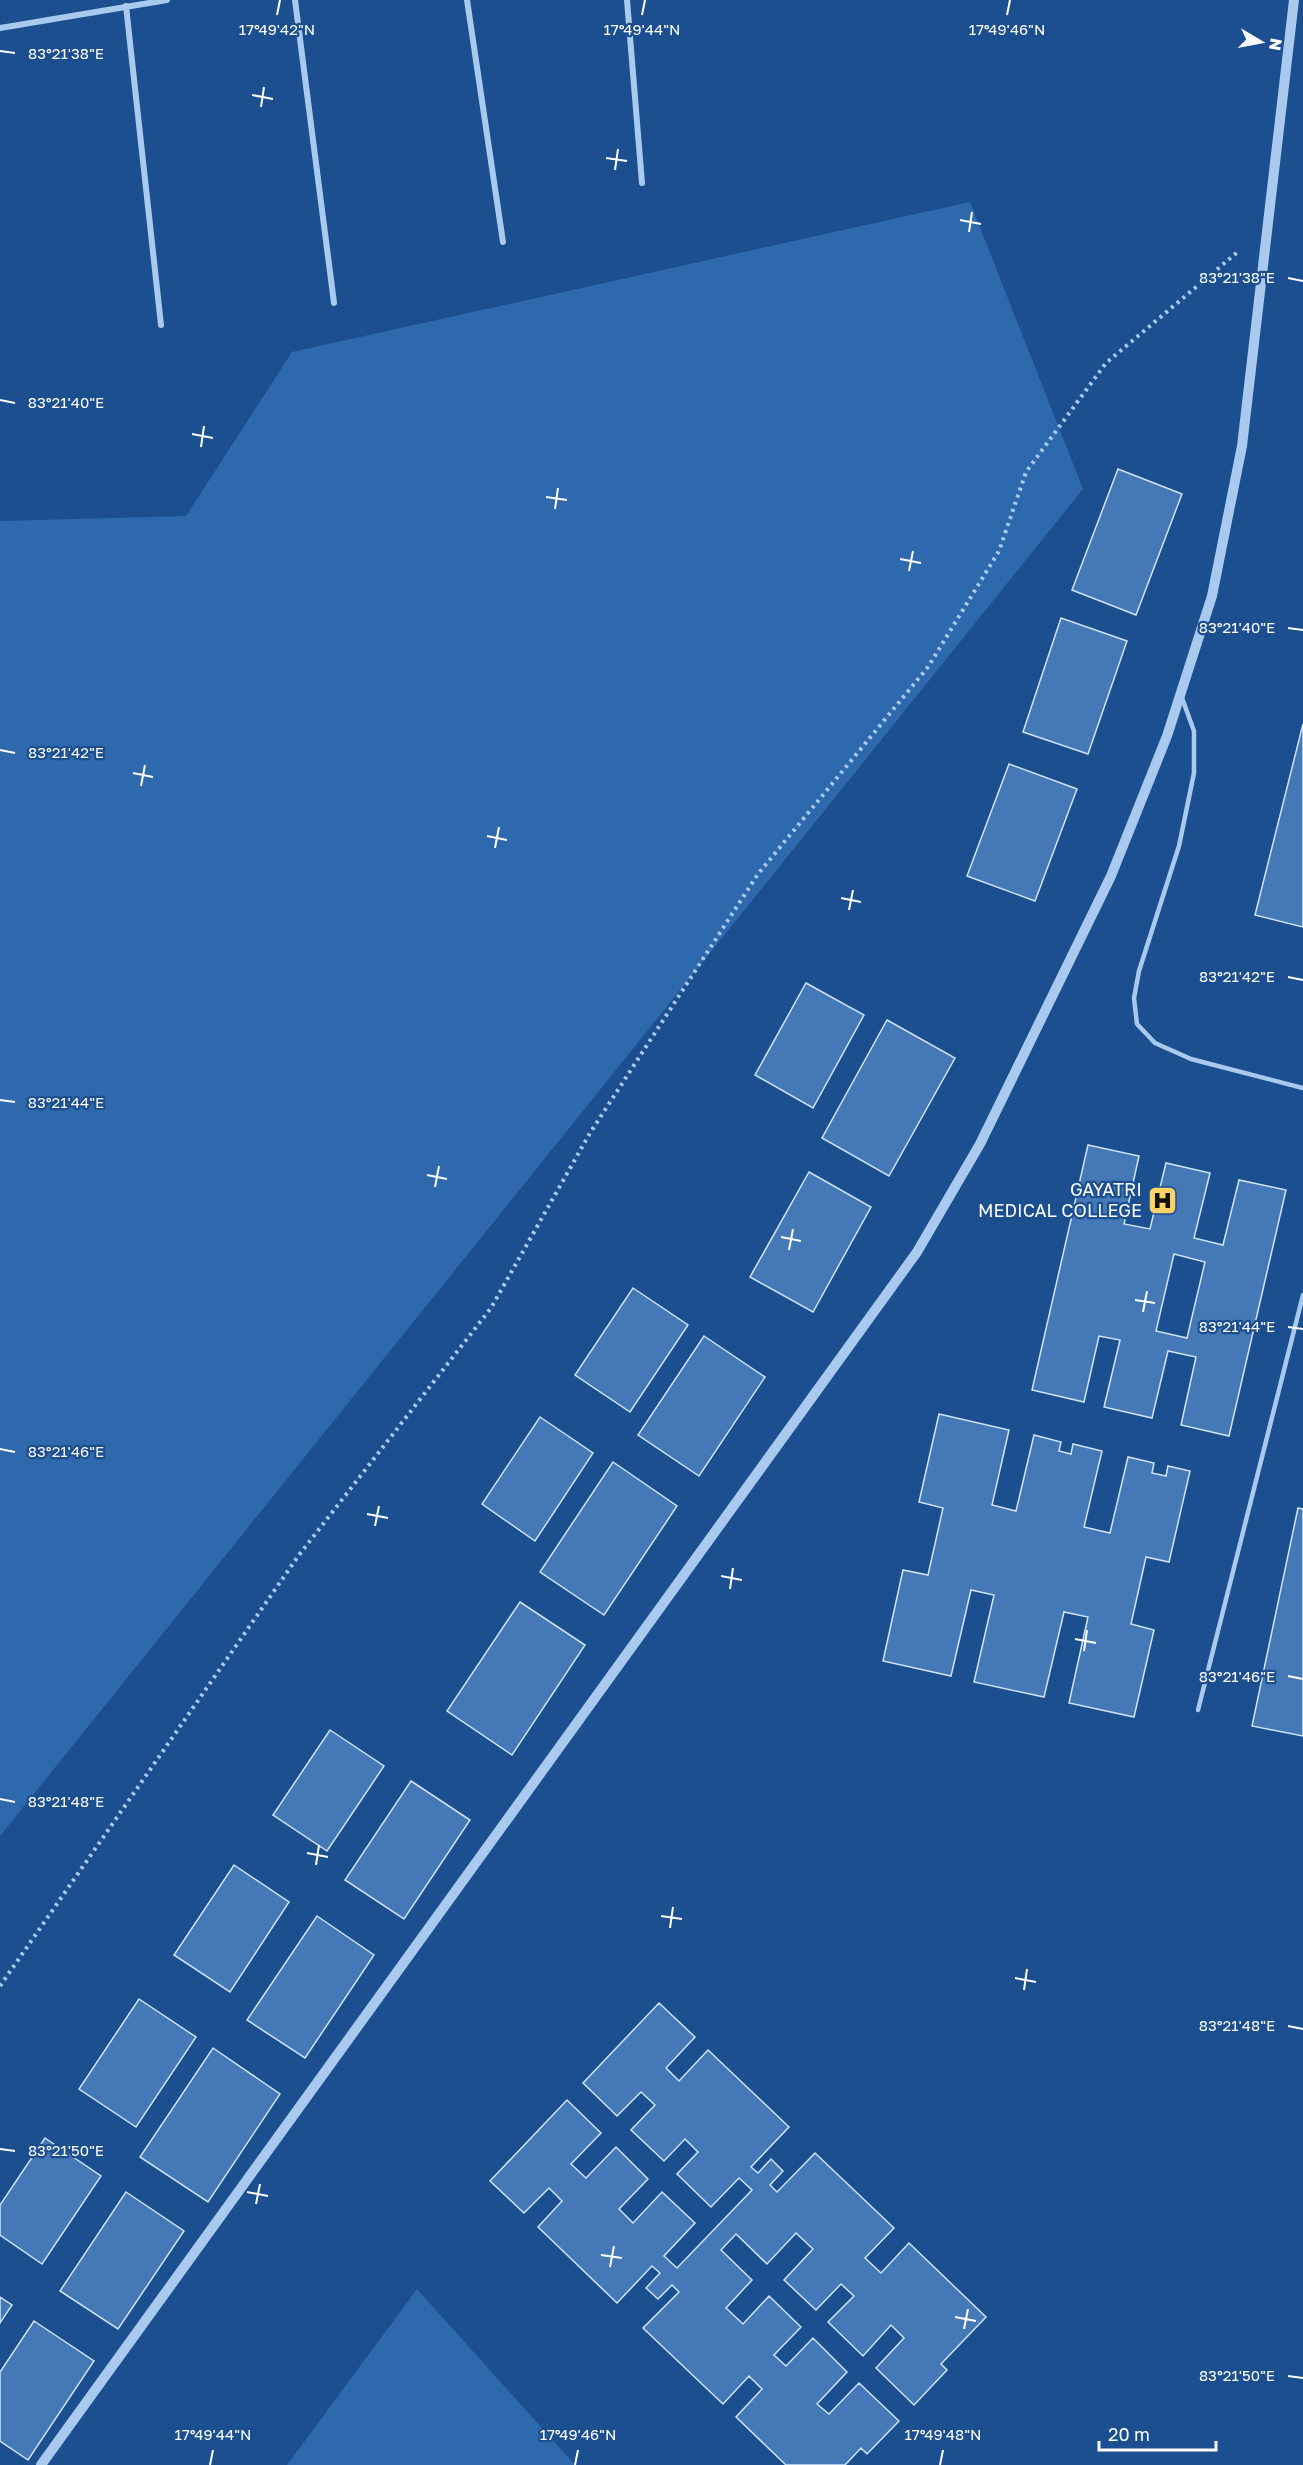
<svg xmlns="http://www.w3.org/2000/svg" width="1303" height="2465" font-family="'Golos Text',sans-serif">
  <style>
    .green { fill: #2e69ad }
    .building { fill: #4478b7; stroke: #cfe3fa; stroke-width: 1.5; fill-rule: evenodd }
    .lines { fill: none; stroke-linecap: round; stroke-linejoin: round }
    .path { stroke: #a9c9ee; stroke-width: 4; stroke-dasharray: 3 4.5; stroke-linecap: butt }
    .service { stroke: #a9c9ee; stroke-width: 4.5 }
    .minor { stroke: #a9c9ee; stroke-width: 6 }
    .tertiary { stroke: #a9c9ee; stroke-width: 10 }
    .ticks { fill: none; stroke: #fff; stroke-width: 2 }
    .labels { text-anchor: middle; stroke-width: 4.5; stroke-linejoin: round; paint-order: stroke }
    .poi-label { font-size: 18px; fill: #fff; stroke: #1b4f8f; text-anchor: end }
    .ticks-label { font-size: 15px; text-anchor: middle; fill: #fff; stroke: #1b4f8f; stroke-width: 4.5; stroke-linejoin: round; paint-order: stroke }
  </style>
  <rect width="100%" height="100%" fill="#1b4f8f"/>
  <!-- green -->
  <g class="green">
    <polygon points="970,202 1083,489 0,1836 0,521 186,516 292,352"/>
    <polygon points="417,2289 575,2465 287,2465"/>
  </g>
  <!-- building -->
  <g class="building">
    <polygon points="1118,469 1182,494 1136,615 1072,590"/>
    <polygon points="1061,618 1127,641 1088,754 1023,732"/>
    <polygon points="1303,724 1303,927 1255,915"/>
    <polygon points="1009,764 1077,789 1035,901 967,876"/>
    <polygon points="806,983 864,1015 813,1108 755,1075"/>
    <polygon points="887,1020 955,1058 889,1176 822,1138"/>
    <path d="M1088 1145 1139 1156 1124 1224 1150 1229 1166 1163 1210 1173 1194 1238 1223 1245 1239 1180 1286 1190 1229 1436 1181 1425 1196 1357 1168 1351 1152 1418 1104 1407 1120 1340 1099 1336 1084 1402 1032 1390ZM1174 1254 1205 1262 1187 1338 1156 1331Z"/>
    <polygon points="809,1172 871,1207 813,1312 750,1277"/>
    <polygon points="633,1288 688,1325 630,1412 575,1375"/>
    <polygon points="704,1336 765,1377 699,1476 638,1435"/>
    <polygon points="939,1414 1009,1430 992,1505 1016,1511 1034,1435 1061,1442 1059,1451 1071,1454 1073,1444 1102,1451 1084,1527 1110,1533 1128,1457 1154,1463 1152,1473 1166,1476 1168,1466 1190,1471 1169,1562 1146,1557 1131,1624 1154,1630 1134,1717 1069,1703 1088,1617 1064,1612 1044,1697 974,1682 994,1595 971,1590 951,1676 883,1661 903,1570 928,1575 943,1508 919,1502"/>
    <polygon points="540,1417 593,1453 535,1541 482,1504"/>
    <polygon points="613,1462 677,1506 604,1615 540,1572"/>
    <polygon points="1298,1508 1303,1509 1303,1736 1252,1726"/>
    <polygon points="520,1602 585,1645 512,1755 447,1711"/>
    <polygon points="330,1730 384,1766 327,1851 273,1815"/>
    <polygon points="411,1781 470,1820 404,1919 345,1880"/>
    <polygon points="234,1865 289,1902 230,1992 174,1955"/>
    <polygon points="317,1916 374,1955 305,2058 247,2020"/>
    <polygon points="139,1999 196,2037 136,2127 79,2089"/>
    <polygon points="659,2003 695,2037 666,2068 679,2081 708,2050 789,2127 751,2167 758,2173 771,2159 783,2171 770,2185 777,2192 815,2153 894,2228 865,2258 881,2273 909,2243 986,2317 941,2364 947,2370 914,2405 876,2368 904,2338 891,2325 863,2356 828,2322 854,2296 841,2284 816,2310 784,2280 813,2249 796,2233 767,2264 736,2234 721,2250 752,2280 726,2308 743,2324 769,2296 801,2327 774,2355 786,2366 813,2338 847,2372 817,2404 829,2414 859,2383 899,2421 867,2454 861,2448 845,2465 786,2465 736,2417 762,2389 749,2376 723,2404 643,2328 679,2292 672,2285 658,2299 646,2288 660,2273 652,2266 617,2303 538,2227 562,2201 549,2188 524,2213 490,2181 567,2100 601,2133 571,2164 586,2178 616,2147 648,2179 619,2209 633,2223 662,2192 695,2223 664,2256 677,2268 752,2190 739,2178 711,2207 677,2174 698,2152 685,2139 664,2161 631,2130 655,2105 641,2092 617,2116 583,2083"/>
    <polygon points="213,2048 280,2094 208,2202 140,2157"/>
    <polygon points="45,2138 101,2176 42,2264 0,2235 0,2205"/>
    <polygon points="126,2192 184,2231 118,2329 60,2291"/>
    <polygon points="0,2297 12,2305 0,2323"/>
    <polygon points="34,2321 94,2361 28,2460 0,2441 0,2372"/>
  </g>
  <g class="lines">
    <!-- path -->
    <polyline class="path" points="0,1986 299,1555 491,1308 590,1133 758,874 928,667 999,551 1026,472 1106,363 1240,250"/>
    <!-- service -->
    <g class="service">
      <polyline points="1182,698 1194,731 1194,773 1179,846 1139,971 1134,998 1137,1024 1155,1043 1191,1059 1303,1088"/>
      <polyline points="1198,1710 1303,1295"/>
    </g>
    <!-- minor -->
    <g class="minor">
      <polyline points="295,0 334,303"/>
      <polyline points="467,0 503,242"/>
      <polyline points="627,0 642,183"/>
      <polyline points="126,6 161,325"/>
      <polyline points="0,28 167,0"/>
    </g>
    <!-- tertiary -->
    <polyline class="tertiary" points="41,2465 917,1252 980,1144 1111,876 1167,736 1212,596 1242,446 1294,0"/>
  </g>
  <!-- ticks -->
  <path class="ticks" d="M277 15 280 0M642 15 645 0M1007 15 1010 0M0 51 15 53M252 95 273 99M261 107 264 87M606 158 627 161M615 170 618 149M960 220 981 224M969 232 972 212M1288 278 1303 281M0 400 15 403M192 434 213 438M201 447 204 426M546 497 567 500M555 509 558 488M900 559 921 563M909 571 913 551M1288 628 1303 630M0 750 15 753M133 773 153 777M141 786 145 765M487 836 507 840M495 848 499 827M841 898 861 902M849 910 853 890M1288 977 1303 980M0 1100 15 1102M427 1175 447 1179M435 1187 439 1166M781 1237 801 1241M789 1250 793 1229M1135 1300 1155 1303M1143 1312 1147 1291M1288 1327 1303 1329M0 1449 15 1452M367 1514 388 1518M375 1526 379 1506M721 1576 742 1580M730 1589 733 1568M1075 1639 1096 1643M1084 1651 1087 1630M1288 1676 1303 1679M0 1799 15 1802M307 1853 328 1857M316 1865 319 1845M661 1916 682 1919M670 1928 673 1907M1015 1978 1036 1982M1024 1990 1027 1969M1288 2026 1303 2029M0 2149 15 2151M247 2192 268 2196M256 2204 260 2184M601 2255 622 2258M610 2267 614 2246M955 2317 976 2321M964 2329 968 2309M1288 2376 1303 2378M210 2465 213 2450M575 2465 578 2450M940 2465 943 2450"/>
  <!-- icons -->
  <defs>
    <symbol id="hospital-square" viewBox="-11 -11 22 22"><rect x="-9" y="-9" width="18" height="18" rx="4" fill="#ffd166" stroke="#1b4f8f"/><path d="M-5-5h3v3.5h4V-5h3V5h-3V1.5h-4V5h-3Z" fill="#111"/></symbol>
  </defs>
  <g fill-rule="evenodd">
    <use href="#hospital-square" x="1146" y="1184" width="33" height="33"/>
  </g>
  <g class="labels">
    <!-- poi labels -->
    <g class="poi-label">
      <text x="1142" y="1196">GAYATRI<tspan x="1142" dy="21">MEDICAL COLLEGE</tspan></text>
    </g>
  </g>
  <g class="ticks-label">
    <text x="277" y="35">17°49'42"N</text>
    <text x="642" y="35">17°49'44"N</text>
    <text x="1007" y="35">17°49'46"N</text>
    <text x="66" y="59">83°21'38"E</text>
    <text x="1237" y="283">83°21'38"E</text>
    <text x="66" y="408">83°21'40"E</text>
    <text x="1237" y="633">83°21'40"E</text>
    <text x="66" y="758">83°21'42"E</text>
    <text x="1237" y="982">83°21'42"E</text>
    <text x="66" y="1108">83°21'44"E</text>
    <text x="1237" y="1332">83°21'44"E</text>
    <text x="66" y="1457">83°21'46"E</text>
    <text x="1237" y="1682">83°21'46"E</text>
    <text x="66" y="1807">83°21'48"E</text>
    <text x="1237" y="2031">83°21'48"E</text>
    <text x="66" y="2156">83°21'50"E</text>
    <text x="1237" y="2381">83°21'50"E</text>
    <text x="213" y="2440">17°49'44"N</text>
    <text x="578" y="2440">17°49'46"N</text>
    <text x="943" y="2440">17°49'48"N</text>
  </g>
  <!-- north arrow -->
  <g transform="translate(1261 42) rotate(100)" stroke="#1b4f8f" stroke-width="4.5" paint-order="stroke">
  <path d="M0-4.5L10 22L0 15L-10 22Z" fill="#ffffff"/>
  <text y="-9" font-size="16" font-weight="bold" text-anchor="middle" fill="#ffffff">N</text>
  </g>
  <!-- scale -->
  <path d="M1099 2441v9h117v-9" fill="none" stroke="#ffffff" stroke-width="3"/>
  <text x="1108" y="2441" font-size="18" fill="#ffffff" stroke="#1b4f8f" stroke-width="4.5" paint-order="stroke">20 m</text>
</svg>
